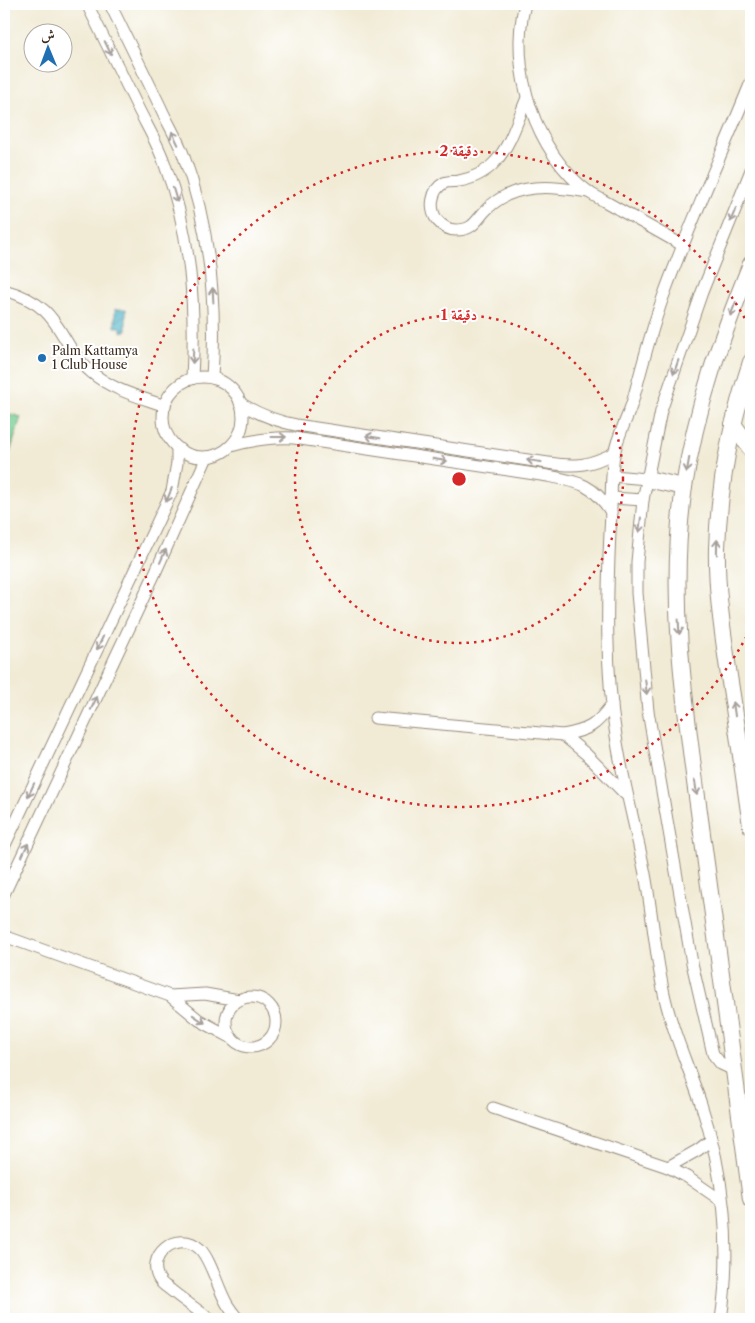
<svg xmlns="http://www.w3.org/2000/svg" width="755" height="1323" font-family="'Libre Caslon Text',Amiri,serif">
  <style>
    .garden { fill: #75cd92; stroke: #587c58 }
    .water { fill: url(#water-waves); stroke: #406d72 }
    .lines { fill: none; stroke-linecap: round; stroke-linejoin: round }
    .street-casing { stroke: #968a7a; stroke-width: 13 }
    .secondary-casing { stroke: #968a7a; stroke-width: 18 }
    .street { stroke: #fff; stroke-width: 11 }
    .secondary { stroke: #fff; stroke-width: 16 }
    .oneway { stroke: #a79f9a }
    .ring { fill: none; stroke: #d62828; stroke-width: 2.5; stroke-dasharray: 2.5 5 }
    .poi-dot { fill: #1f6fb2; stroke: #fff; stroke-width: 2 }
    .labels { text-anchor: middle; stroke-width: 4; stroke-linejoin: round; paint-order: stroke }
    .poi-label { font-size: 12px; fill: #3b2a1e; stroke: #fff; text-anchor: start }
    .centre { fill: #d62828; stroke: #fff; stroke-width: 2.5 }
    .ring-label { font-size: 15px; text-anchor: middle; font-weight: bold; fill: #d62828; stroke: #fff; stroke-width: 4; stroke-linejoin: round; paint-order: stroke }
  </style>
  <defs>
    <pattern id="water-waves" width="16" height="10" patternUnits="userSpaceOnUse" patternTransform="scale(1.25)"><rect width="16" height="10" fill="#46b0c5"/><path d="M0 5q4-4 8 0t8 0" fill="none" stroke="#3c8f9f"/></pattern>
  </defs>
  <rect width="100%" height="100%" fill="#fff"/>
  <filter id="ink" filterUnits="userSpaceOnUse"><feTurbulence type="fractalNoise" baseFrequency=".02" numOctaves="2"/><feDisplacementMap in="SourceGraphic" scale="10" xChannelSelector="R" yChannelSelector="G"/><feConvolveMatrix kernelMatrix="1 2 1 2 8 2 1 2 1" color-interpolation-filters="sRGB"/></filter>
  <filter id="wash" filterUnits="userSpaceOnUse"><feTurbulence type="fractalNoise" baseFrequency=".0096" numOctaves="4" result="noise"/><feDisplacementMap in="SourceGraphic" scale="20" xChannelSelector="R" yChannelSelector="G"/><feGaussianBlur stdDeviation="1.12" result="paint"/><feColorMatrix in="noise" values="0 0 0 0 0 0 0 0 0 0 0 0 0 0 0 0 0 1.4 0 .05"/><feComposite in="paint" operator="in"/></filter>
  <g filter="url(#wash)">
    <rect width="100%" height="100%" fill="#f1ebd5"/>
    <!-- garden -->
    <polygon class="garden" points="4,412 21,417 4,472"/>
    <!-- water -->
    <polygon class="water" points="115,309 126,309 126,331 121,332 121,327 115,327"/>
  </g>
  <g filter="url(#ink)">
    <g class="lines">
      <defs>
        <g id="street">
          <path d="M87 4C104 39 122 75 139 110 148 128 159 146 165 165 191 234 196 306 192 379"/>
          <path d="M110 4C127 38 143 72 160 106 167 122 177 138 183 154 210 226 217 302 212 378"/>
          <path d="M525 4C508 67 535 154 590 193 600 199 610 204 620 210 641 222 663 234 684 246"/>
          <path d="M527 98C518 118 511 145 495 162 486 172 472 179 459 181 455 182 447 181 444 183 431 190 429 209 437 220 442 226 448 230 456 230 475 230 476 219 488 208 493 203 501 198 507 195 534 183 561 188 589 192"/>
          <path d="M4 290C19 294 33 300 45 311 63 328 69 354 91 372 112 390 140 397 165 406"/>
          <circle cx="203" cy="417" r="40"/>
          <path d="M240 403C258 414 275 421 296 425L548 463C576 467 589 466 614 453"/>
          <path d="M231 446C252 440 272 437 294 438L548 476C579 482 593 484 611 512"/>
          <polyline points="613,476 647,479"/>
          <polyline points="612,498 643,500"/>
          <path d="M375 718 563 735C589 730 596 726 612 704"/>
          <polyline points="563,735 586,754 625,794"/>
          <polyline points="4,847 172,491 177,463 177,448"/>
          <polyline points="4,894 156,571 207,457"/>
          <polyline points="4,936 170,996 199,1020 232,1038"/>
          <polyline points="170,996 205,994 239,1000"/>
          <circle cx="251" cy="1022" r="25"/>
          <polyline points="734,1070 721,1064 713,1054 692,963 648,711 637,593 637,562 643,500 661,411 702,292 751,170"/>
          <polyline points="493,1108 668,1167 687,1177 722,1201"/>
          <polyline points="668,1167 698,1150 711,1140"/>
          <path d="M209 1319C197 1309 184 1301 172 1291 169 1288 163 1285 161 1282 142 1257 178 1228 200 1249 211 1260 218 1289 227 1304 230 1309 234 1314 238 1319"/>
          <path d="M721 1319C732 1248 724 1172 701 1104 688 1065 671 1029 663 989 655 951 652 912 645 874 636 828 623 783 616 736 605 668 607 600 610 532 612 506 610 480 614 455 617 436 628 418 633 400 643 363 652 326 666 289 692 219 723 151 751 82"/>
        </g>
        <g id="secondary">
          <path d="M751 264C721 338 696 407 684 487 667 603 687 720 702 834 719 956 735 1077 751 1199"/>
          <path d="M751 362C731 422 719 484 717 548 716 591 723 633 729 676 737 726 744 776 751 826"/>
          <polyline points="733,424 751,449"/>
          <polyline points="647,479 684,487"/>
        </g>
      </defs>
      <!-- street casing -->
      <use href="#street" class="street-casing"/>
      <!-- secondary casing -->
      <use href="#secondary" class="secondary-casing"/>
      <!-- street -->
      <use href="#street" class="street"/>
      <!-- secondary -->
      <use href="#secondary" class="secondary"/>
    </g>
    <!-- one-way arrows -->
    <defs><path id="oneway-shaft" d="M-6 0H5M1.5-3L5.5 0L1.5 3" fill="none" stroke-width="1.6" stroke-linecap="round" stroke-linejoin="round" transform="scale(1.25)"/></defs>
    <g class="oneway">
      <use href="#oneway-shaft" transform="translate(108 48) rotate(64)"/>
      <use href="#oneway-shaft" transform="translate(175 138) rotate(-116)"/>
      <use href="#oneway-shaft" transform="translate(175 195) rotate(73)"/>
      <use href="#oneway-shaft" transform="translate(733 215) rotate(112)"/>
      <use href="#oneway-shaft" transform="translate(213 295) rotate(-93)"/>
      <use href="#oneway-shaft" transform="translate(733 309) rotate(112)"/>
      <use href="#oneway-shaft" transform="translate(193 356) rotate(93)"/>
      <use href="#oneway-shaft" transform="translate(676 367) rotate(109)"/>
      <use href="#oneway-shaft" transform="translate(279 437)"/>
      <use href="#oneway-shaft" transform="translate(373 437) rotate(-171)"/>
      <use href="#oneway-shaft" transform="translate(440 460) rotate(9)"/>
      <use href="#oneway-shaft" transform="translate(534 461) rotate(-172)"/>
      <use href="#oneway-shaft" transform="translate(688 465) rotate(100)"/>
      <use href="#oneway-shaft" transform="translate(169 495) rotate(112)"/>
      <use href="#oneway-shaft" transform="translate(640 525) rotate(97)"/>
      <use href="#oneway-shaft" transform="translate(717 547) rotate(-89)"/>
      <use href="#oneway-shaft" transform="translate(163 556) rotate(-66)"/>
      <use href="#oneway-shaft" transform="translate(679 627) rotate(87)"/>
      <use href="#oneway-shaft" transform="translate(100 643) rotate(115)"/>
      <use href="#oneway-shaft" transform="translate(646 687) rotate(84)"/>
      <use href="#oneway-shaft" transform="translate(94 703) rotate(-65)"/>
      <use href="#oneway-shaft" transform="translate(734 709) rotate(-98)"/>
      <use href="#oneway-shaft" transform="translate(696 788) rotate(82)"/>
      <use href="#oneway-shaft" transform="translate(31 790) rotate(115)"/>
      <use href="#oneway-shaft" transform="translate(25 850) rotate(-65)"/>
      <use href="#oneway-shaft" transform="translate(199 1019) rotate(34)"/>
    </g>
  </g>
  <!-- distance rings -->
  <g class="ring">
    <circle cx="459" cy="479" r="164"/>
    <path d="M750 630A328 328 0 1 1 750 328"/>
  </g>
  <!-- markers -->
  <circle class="poi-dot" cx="42" cy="358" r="5"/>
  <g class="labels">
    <!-- poi labels -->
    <g class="poi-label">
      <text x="52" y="355">Palm Kattamya<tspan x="52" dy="14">1 Club House</tspan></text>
    </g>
  </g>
  <circle cx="459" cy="479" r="8" class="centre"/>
  <g class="ring-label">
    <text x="459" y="156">2 دقيقة</text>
    <text x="459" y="320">1 دقيقة</text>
  </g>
  <!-- margin -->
  <rect width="755" height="1323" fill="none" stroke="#fff" stroke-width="20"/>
  <!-- north arrow -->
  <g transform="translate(48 48) rotate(359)"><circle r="24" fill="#ffffff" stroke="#b1aaa5"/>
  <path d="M0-4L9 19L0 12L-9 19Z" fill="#1f6fb2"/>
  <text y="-8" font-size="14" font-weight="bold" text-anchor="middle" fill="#3b2a1e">ش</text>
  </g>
</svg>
